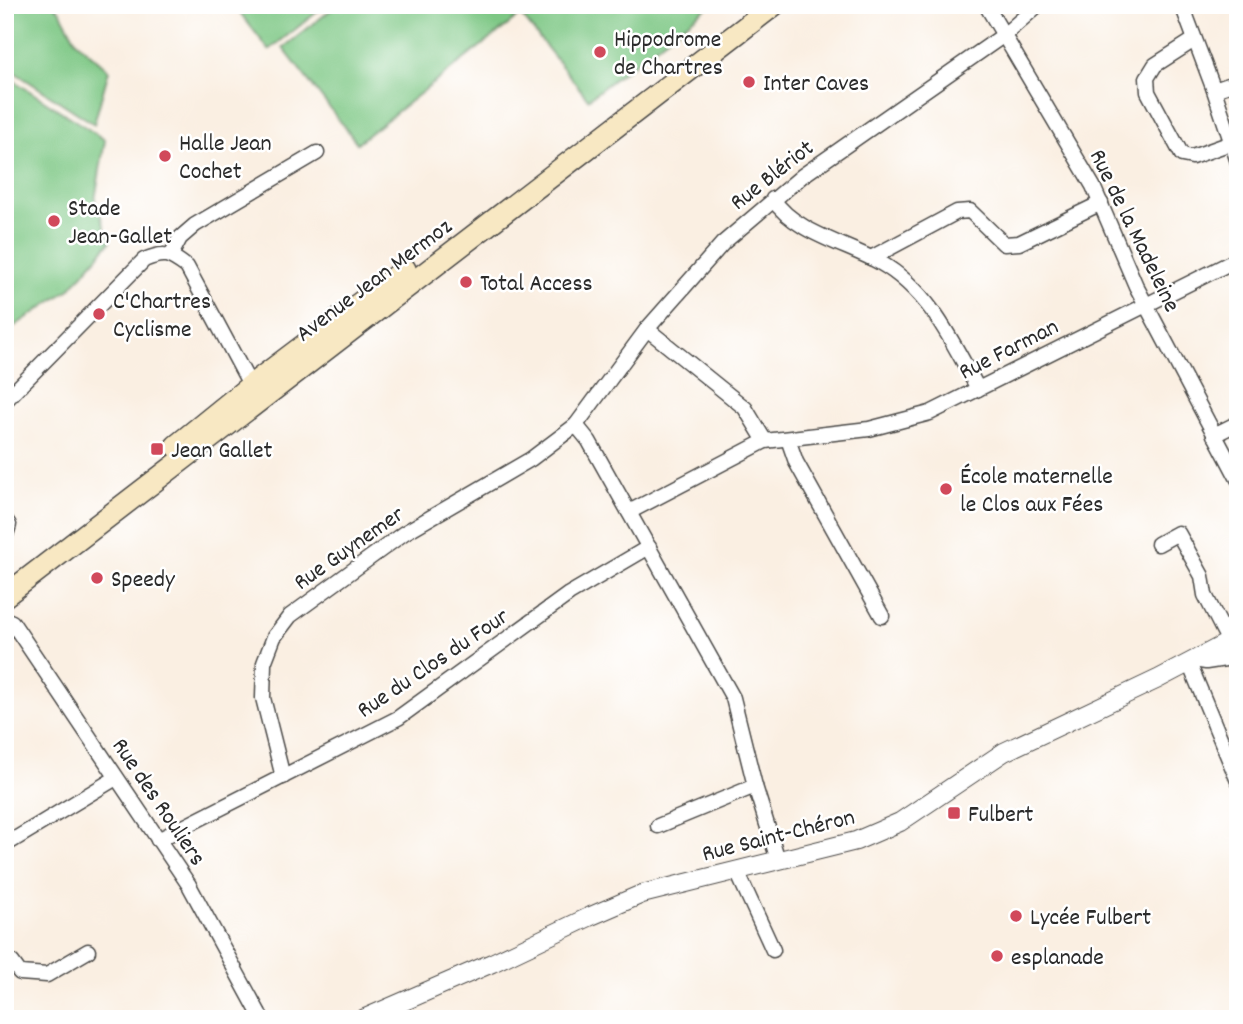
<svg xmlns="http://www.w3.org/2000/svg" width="1243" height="1024" font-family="Dekko,sans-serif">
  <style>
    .pitch { fill: #7dc784; stroke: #547958; stroke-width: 2 }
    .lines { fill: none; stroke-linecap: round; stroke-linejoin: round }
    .minor-casing { stroke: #4a4846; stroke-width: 17 }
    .tertiary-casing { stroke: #4a4846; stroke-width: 20 }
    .secondary-casing { stroke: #4a4846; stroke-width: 24 }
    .minor { stroke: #fff; stroke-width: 14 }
    .tertiary { stroke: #fff; stroke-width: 18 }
    .secondary { stroke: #f8e8c3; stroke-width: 21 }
    .poi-dot { fill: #d1495b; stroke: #fff; stroke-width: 2.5 }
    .labels { text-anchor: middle; stroke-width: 5; stroke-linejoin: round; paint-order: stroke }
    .poi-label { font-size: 24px; fill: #2b2b2b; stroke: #fff; text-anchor: start }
    .street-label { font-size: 24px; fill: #2b2b2b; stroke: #fff }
  </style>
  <rect width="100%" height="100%" fill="#fff"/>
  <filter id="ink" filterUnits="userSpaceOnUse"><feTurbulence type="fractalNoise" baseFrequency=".0143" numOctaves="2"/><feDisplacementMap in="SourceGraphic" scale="14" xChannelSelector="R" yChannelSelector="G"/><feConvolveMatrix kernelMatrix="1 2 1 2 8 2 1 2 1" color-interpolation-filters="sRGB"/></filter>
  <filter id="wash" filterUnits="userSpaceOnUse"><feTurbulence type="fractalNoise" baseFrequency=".00686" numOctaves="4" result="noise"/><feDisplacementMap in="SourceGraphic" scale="28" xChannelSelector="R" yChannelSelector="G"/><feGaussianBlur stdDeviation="1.57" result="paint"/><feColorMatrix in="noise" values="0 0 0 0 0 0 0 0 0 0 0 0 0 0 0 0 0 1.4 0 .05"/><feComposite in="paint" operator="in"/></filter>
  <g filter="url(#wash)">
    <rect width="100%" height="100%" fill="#faefe2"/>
    <!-- pitch -->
    <g class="pitch">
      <polygon points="5,5 54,5 60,11 76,41 109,70 94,124 5,66"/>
      <polygon points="234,5 326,5 269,50"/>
      <polygon points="337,5 509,5 518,17 357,143 283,48"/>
      <polygon points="513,5 710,5 588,99"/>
      <polygon points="5,75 105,140 95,200 110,242 70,289 13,327 5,323"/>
    </g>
  </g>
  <g filter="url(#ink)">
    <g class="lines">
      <defs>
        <g id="minor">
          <polyline points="986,5 1093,186 1136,286 1238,479"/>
          <polyline points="1182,5 1214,90 1238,162"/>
          <polyline points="1194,40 1155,65 1147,78 1148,92 1182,155 1192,157 1231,143"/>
          <polyline points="1214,90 1238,82"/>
          <path d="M773 199C794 232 846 244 879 262 929 290 952 341 978 389"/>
          <polyline points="171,255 180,238 195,225 317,153"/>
          <polyline points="871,258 957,212 970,211 1004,244 1019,243 1101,203"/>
          <polyline points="647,329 745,408 765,441"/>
          <path d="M5 401 144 260C165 251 169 254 187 267L254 392"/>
          <polyline points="576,425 589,441 733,698 755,786 778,860"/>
          <polyline points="1214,435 1238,423"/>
          <polyline points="788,439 796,462 882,616"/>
          <polyline points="629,512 765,441 869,429 930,413 1238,259"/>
          <polyline points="5,519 9,525 5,538"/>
          <polyline points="1158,544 1178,533 1202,576 1205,595 1229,642"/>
          <polyline points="5,619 12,622 189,885 262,1019"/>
          <polyline points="1194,660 1206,662 1238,657"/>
          <polyline points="1189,663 1238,781"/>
          <polyline points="283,777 263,698 264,663 274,637 290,616 404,533 531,459 576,425 647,329 723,243 802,176 1004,35 1038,5"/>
          <polyline points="658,826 755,786"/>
          <polyline points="158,840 398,718 569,594 649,547"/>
          <polyline points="5,845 116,778"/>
          <polyline points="739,869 740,878 773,950"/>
          <polyline points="12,962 20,973 47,975 88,951"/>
        </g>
        <polyline id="tertiary" points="363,1019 492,963 591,916 642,894 856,841 900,822 1004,752 1158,679 1238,637"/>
        <g id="secondary">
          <polyline points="176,446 250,386 405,269"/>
          <polyline points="5,596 774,5"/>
        </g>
      </defs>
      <!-- minor casing -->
      <use href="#minor" class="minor-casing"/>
      <!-- tertiary casing -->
      <use href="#tertiary" class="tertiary-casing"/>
      <!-- secondary casing -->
      <use href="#secondary" class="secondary-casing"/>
      <!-- minor -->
      <use href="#minor" class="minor"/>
      <!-- tertiary -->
      <use href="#tertiary" class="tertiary"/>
      <!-- secondary -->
      <use href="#secondary" class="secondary"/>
    </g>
  </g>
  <!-- markers -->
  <g class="poi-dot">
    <circle cx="600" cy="52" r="7"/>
    <circle cx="749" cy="82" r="7"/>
    <circle cx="165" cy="156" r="7"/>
    <circle cx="54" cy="221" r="7"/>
    <circle cx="466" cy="282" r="7"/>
    <circle cx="99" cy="314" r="7"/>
    <rect x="150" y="442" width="14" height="14" rx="3.5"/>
    <circle cx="946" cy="489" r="7"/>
    <circle cx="97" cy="578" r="7"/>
    <rect x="947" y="806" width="14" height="14" rx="3.5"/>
    <circle cx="1016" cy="916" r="7"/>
    <circle cx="997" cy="956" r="7"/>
  </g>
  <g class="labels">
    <!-- poi labels -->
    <g class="poi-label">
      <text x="614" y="46">Hippodrome<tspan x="614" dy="28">de Chartres</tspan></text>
      <text x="763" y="90">Inter Caves</text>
      <text x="179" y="150">Halle Jean<tspan x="179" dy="28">Cochet</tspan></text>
      <text x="68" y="215">Stade<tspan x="68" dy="28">Jean-Gallet</tspan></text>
      <text x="480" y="290">Total Access</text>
      <text x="113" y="308">C'Chartres<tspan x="113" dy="28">Cyclisme</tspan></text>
      <text x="171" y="457">Jean Gallet</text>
      <text x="960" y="483">École maternelle<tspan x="960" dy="28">le Clos aux Fées</tspan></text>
      <text x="111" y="586">Speedy</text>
      <text x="968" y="821">Fulbert</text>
      <text x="1030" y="924">Lycée Fulbert</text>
      <text x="1011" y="964">esplanade</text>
    </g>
    <!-- street labels -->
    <g class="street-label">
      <text transform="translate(771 174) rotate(-38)" y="8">Rue Blériot</text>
      <text transform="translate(1136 230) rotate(64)" y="8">Rue de la Madeleine</text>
      <text transform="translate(373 279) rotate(-37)" y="8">Avenue Jean Mermoz</text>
      <text transform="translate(1008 348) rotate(-27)" y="8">Rue Farman</text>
      <text transform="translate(348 547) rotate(-35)" y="8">Rue Guynemer</text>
      <text transform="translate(432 662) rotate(-34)" y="8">Rue du Clos du Four</text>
      <text transform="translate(160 801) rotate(56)" y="8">Rue des Rouliers</text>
      <text transform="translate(778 834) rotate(-14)" y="8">Rue Saint-Chéron</text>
    </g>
  </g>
  <!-- margin -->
  <rect width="1243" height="1024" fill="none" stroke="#fff" stroke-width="28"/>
</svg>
